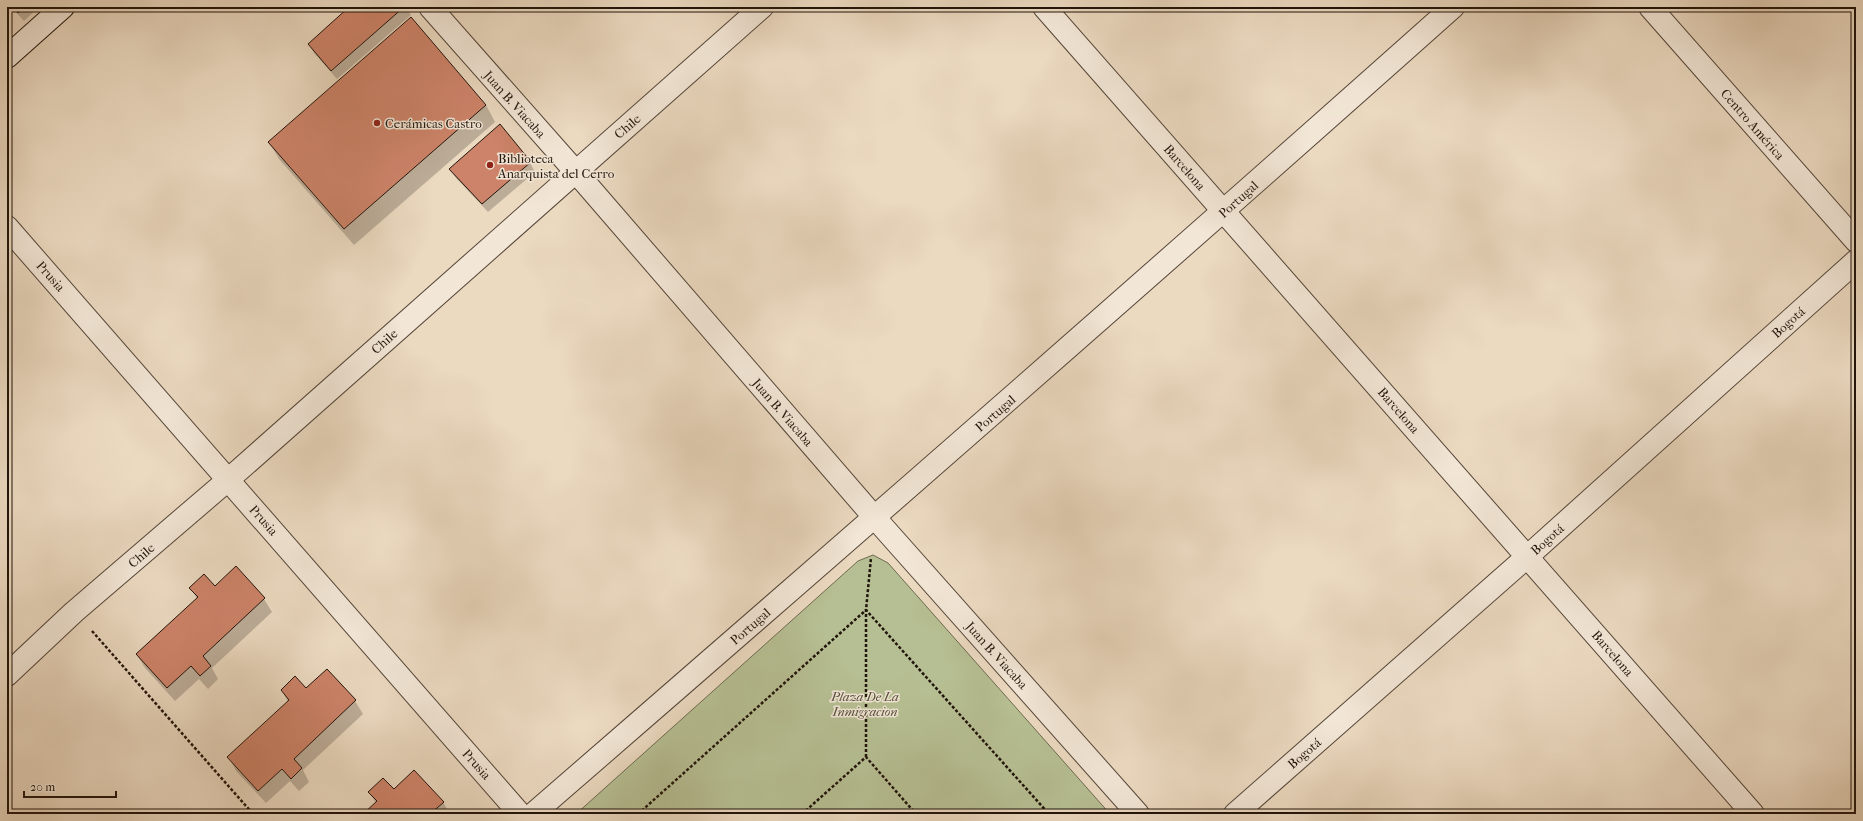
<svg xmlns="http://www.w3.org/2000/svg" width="1863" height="821" font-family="'IM FELL French Canon',serif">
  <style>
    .green { fill: #b6bf93; stroke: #6c6a4f }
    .shadow { fill: #0003 }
    .building { fill: #cd8369; stroke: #21140b }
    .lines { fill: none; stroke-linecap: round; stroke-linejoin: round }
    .street-casing { stroke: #544538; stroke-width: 24 }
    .secondary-casing { stroke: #21140b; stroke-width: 24 }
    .path { stroke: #21140b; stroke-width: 2.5; stroke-dasharray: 3 2; stroke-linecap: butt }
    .street { stroke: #f2e6d6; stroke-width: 22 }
    .secondary { stroke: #f2e6d6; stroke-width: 22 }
    .poi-dot { fill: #8f2418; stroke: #f2e6d6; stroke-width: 1.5 }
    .labels { text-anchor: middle; stroke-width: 3; stroke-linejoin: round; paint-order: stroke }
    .street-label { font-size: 13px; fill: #21140b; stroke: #f2e6d6 }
    .poi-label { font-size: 13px; fill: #21140b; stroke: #f2e6d6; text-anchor: start }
    .park-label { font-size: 13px; font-style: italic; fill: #55503b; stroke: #f2e6d6 }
  </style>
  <rect width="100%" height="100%" fill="#ebd9c0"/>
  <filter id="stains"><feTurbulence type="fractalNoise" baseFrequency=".005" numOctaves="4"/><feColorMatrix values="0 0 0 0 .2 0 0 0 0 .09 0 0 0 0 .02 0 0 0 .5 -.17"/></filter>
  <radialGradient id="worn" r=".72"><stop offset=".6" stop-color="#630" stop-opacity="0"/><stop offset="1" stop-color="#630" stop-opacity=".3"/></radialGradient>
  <!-- green -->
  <polygon class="green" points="873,555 888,563 1110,814 576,814 858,561"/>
  <!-- shadow -->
  <g class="shadow">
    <polygon points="11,7 39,7 24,21"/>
    <polygon points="351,7 406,7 411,15 337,79 314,53 309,44"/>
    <polygon points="486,105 495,122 354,245 279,159 269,142"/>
    <polygon points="500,125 530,163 535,172 488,212 456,178 450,169"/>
    <polygon points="236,568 264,599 272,612 212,668 218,679 208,689 199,679 175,701 145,668 137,655 197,599 191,588 215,587"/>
    <polygon points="327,670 355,701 363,714 303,770 309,782 299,791 290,781 266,803 236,771 229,757 288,702 282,691 306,689"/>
    <polygon points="394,790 443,802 450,814 364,814 376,803 369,792"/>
  </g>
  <!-- building -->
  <g class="building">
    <polygon points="13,7 24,7 18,13"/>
    <polygon points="349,7 404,7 331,71 308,44"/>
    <polygon points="411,17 486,105 344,229 268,142"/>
    <polygon points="500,124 531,162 482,204 449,169"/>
    <polygon points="236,566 265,598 203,656 211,666 200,676 191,666 167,688 136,654 198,597 189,588 204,574 215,586"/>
    <polygon points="327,669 356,700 294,759 302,768 291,779 282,769 258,791 227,757 289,700 281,690 295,676 306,688"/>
    <polygon points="414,770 444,802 430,814 363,814 377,801 368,792 383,778 394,789"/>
  </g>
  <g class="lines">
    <defs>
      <g id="street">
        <polyline points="430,7 575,171 875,518 1138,814"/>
        <polyline points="1044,7 1753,814"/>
        <polyline points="1650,7 1856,241"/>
        <polyline points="7,227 520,814"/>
        <polyline points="7,675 74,612 229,479 762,7"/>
        <path d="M533 814C841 547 1148 279 1453 7"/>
        <polyline points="1235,814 1528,556 1856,261"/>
      </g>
      <polyline id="secondary" points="7,57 63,7"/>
    </defs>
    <!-- street casing -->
    <use href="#street" class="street-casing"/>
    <!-- secondary casing -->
    <use href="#secondary" class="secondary-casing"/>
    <!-- path -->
    <g class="path">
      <polyline points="92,631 253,814"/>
      <polyline points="866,757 866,610 871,558"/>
      <polyline points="638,814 866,610 1049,814"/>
      <polyline points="802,814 866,757 916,814"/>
    </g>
    <!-- street -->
    <use href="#street" class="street"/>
    <!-- secondary -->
    <use href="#secondary" class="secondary"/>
  </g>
  <!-- markers -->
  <g class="poi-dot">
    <circle cx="377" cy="123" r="4"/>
    <circle cx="490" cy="165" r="4"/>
  </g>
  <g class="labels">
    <!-- street labels -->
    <g class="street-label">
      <text transform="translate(515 104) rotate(48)" y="5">Juan B. Viacaba</text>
      <text transform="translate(1753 124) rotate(49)" y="5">Centro América</text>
      <text transform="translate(627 126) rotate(-41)" y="5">Chile</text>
      <text transform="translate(1185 167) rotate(49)" y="5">Barcelona</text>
      <text transform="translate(1238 199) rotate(-42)" y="5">Portugal</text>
      <text transform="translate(51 276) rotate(49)" y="5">Prusia</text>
      <text transform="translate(1788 322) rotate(-42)" y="5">Bogotá</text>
      <text transform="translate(384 341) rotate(-42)" y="5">Chile</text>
      <text transform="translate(1399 410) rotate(49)" y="5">Barcelona</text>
      <text transform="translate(783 412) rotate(49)" y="5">Juan B. Viacaba</text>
      <text transform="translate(995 413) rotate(-41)" y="5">Portugal</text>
      <text transform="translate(264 520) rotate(49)" y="5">Prusia</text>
      <text transform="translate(1547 539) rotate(-42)" y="5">Bogotá</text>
      <text transform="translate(141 555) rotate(-41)" y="5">Chile</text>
      <text transform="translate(750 626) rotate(-41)" y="5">Portugal</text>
      <text transform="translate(1613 653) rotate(49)" y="5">Barcelona</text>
      <text transform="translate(997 655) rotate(48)" y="5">Juan B. Viacaba</text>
      <text transform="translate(1304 753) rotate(-41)" y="5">Bogotá</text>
      <text transform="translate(477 764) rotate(49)" y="5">Prusia</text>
    </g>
    <!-- poi labels -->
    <g class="poi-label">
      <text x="385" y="128">Cerámicas Castro</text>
      <text x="498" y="163">Biblioteca<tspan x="498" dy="15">Anarquista del Cerro</tspan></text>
    </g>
    <!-- park labels -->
    <g class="park-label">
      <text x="865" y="701">Plaza De La<tspan x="865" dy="15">Inmigracion</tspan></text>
    </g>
  </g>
  <!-- margin -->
  <rect width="1863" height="821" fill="none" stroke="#ebd9c0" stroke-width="24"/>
  <rect x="8" y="8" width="1847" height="805" fill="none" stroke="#21140b" stroke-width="2"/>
  <rect x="12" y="12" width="1839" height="797" fill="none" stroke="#21140b"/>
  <!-- scale -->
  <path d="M24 791v6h92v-6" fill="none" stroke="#21140b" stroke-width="2"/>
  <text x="30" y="791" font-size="12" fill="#21140b" stroke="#f2e6d6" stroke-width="3" paint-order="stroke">20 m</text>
  <rect width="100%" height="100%" filter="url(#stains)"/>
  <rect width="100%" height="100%" fill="url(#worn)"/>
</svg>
